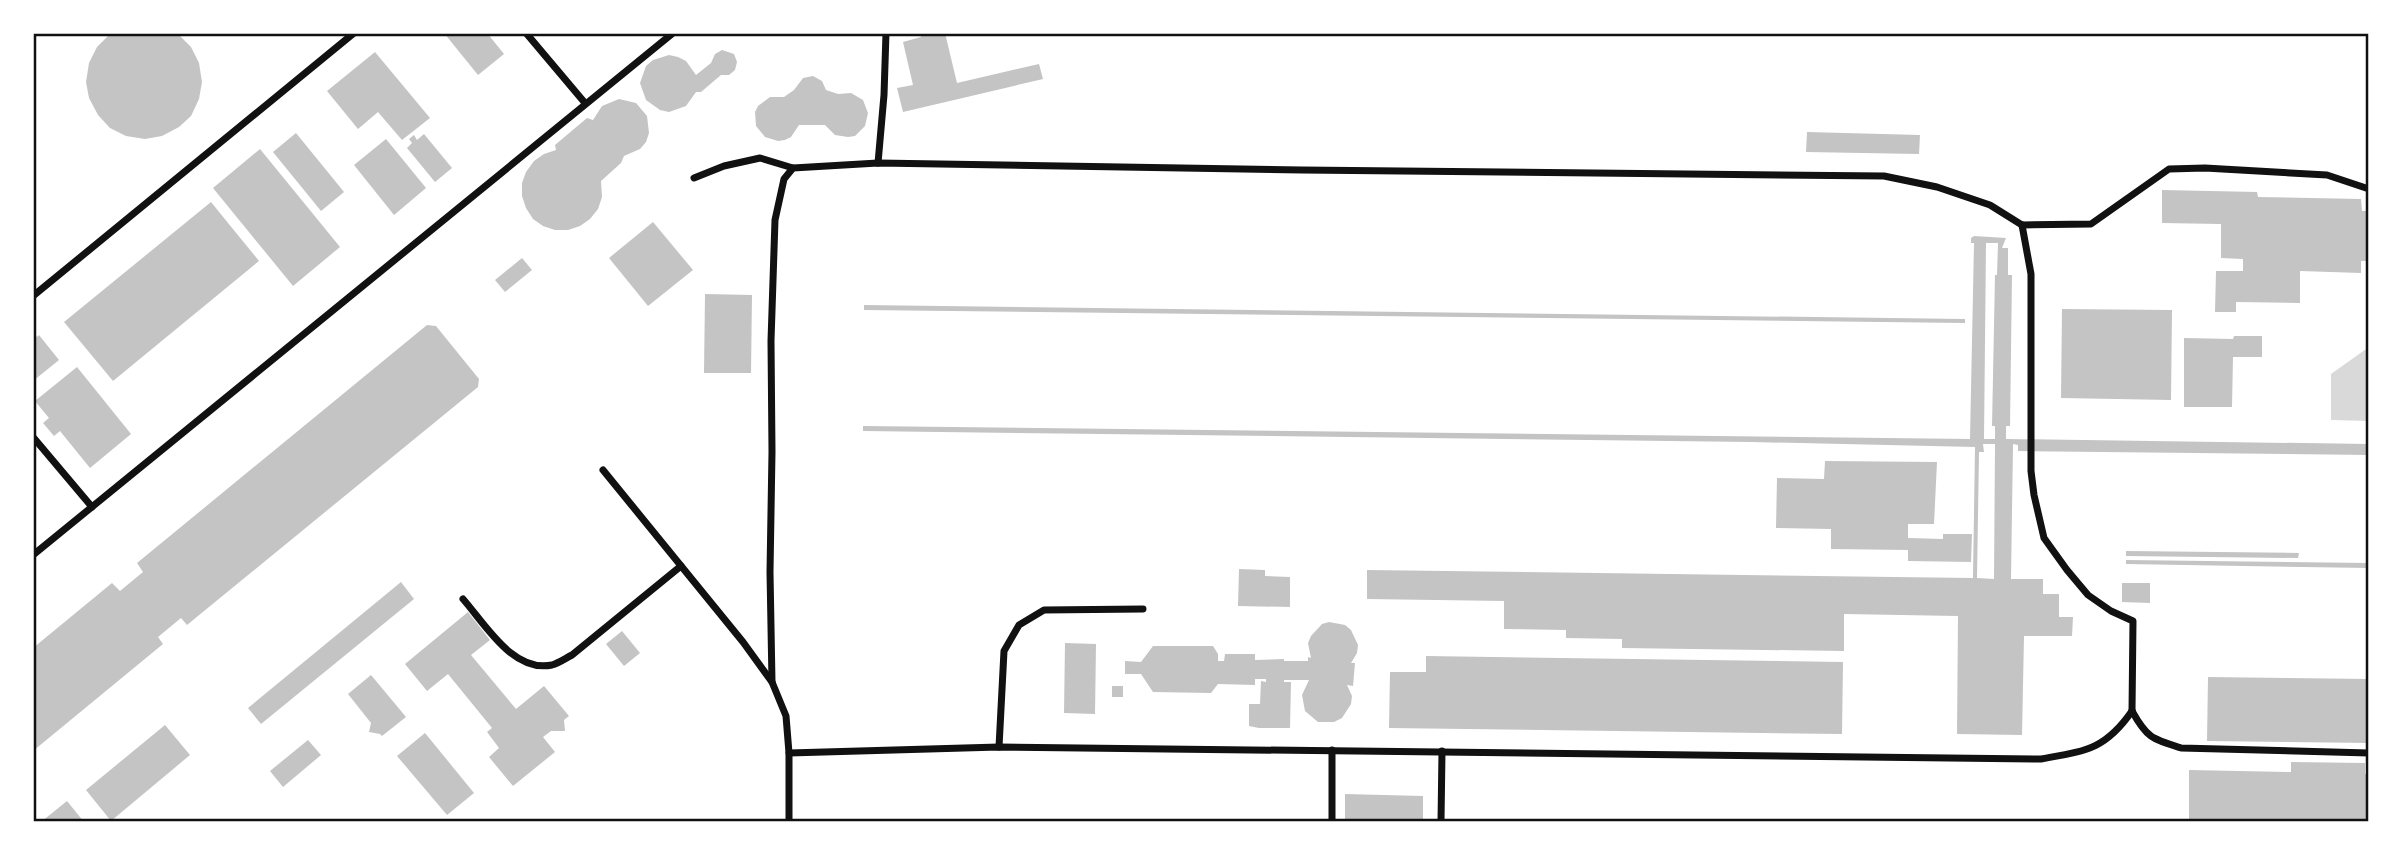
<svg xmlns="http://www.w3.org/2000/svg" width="2402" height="855" font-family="'Fira Sans Condensed',sans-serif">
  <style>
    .water { fill: #d9d9d9 }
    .building { fill: #c4c4c4; fill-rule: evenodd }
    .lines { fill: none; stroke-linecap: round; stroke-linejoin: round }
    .minor { stroke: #111; stroke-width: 7 }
    .neatline { fill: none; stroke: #111; stroke-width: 2.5 }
  </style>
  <rect width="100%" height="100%" fill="#fff"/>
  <!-- water -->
  <polygon class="water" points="2369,347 2369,421 2331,420 2331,374"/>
  <!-- building -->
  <g class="building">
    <polygon points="111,33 177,33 191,47 199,63 202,82 199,99 191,116 179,127 162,136 145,139 126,136 110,128 98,115 89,98 86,82 89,63 97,47"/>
    <polygon points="444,33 487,33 504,54 478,75"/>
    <polygon points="920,33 945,33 957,83 1039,64 1043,79 903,112 897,88 913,85 903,42 921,37"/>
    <polygon points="722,50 734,54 737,62 735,70 729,75 721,75 701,92 696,92 686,106 669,112 660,110 646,100 640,83 646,66 653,60 669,55 678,57 686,61 696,75 711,63 715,54"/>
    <polygon points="375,52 430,118 402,140 378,112 358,129 327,91"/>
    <polygon points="813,76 822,81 826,90 838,94 851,93 863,100 868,113 865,126 855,136 848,137 835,135 825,125 799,125 791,137 785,140 778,141 765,137 756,126 755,112 758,106 770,97 784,97 794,90 803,78"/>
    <polygon points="619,99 636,103 647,116 649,133 646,142 640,149 624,156 621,163 601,181 602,197 598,209 590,219 580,226 568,230 555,230 543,226 533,219 526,208 522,196 522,183 526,172 534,161 544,154 556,150 555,145 587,118 593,120 602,106"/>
    <polygon points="1807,132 1920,135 1919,154 1806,152"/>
    <polygon points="296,133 344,192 321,211 273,152"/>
    <polygon points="424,134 452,168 435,182 407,148 412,143 409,139 414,135 417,140"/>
    <polygon points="386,139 426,188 394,215 354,165"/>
    <polygon points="260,149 340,247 293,286 213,188"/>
    <polygon points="2162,190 2257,192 2258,197 2361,199 2362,211 2369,211 2369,261 2361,261 2361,273 2300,271 2300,303 2236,302 2236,312 2215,312 2216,271 2243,271 2243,259 2221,258 2221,224 2162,223"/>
    <polygon points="211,202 259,261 113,381 64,322"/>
    <polygon points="653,222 693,270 648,306 609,258"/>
    <path d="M1974 236 2006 238 2002 248H2008V275H2012L2010 426H2006V439L2369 444V455L2018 451V445L2013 444 2011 579H2043V594H2059V617H2073L2072 636H2024L2022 735 1957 734 1958 616 1844 614V651L1622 648V639L1566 638V630L1504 629V601L1367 599V570L1973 578 1975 447 1752 442 863 431V426L1970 439 1974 243H1971V238ZM1986 243H1998L1997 275H1995L1992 426H1995V439H1984ZM1983 444H1995L1994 579 1977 578 1979 452H1984Z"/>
    <polygon points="522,258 532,270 505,292 495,280"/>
    <polygon points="705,294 752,295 751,373 704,373"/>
    <polygon points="864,305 1965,319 1965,323 864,310"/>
    <polygon points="2062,309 2172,310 2171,400 2061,398"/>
    <polygon points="427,325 436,326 479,379 478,387 187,625 181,618 158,637 163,644 33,751 33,648 112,583 120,591 143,572 137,563"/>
    <polygon points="33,332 37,337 39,335 59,360 33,381"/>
    <polygon points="2234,336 2262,336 2262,357 2233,357 2232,407 2184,407 2184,338 2233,339"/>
    <polygon points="77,367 131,434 90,468 60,431 54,436 43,423 49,418 35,401"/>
    <polygon points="1825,461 1937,462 1934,524 1908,524 1908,538 1943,539 1943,534 1972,534 1971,562 1908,561 1908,550 1831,549 1831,529 1776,528 1777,478 1824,479"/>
    <polygon points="2126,551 2299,553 2298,558 2126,556"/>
    <polygon points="2126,560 2369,563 2369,568 2126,564"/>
    <polygon points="1239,569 1265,570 1265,576 1290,577 1290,607 1238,606"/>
    <polygon points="401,582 414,599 261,724 248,708"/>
    <polygon points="2122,583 2150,583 2150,603 2122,602"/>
    <polygon points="468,612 490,640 471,655 516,709 544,686 569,716 564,720 565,731 551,731 543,737 555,752 513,786 489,757 499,748 487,732 492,728 448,674 427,691 405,664"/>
    <polygon points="1329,622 1345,625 1351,630 1358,645 1357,653 1351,663 1355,663 1353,686 1347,685 1352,696 1351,704 1342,718 1334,722 1318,722 1305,711 1302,695 1309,680 1284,680 1284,682 1291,682 1290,728 1259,728 1249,726 1249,704 1260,704 1261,681 1266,682 1266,679 1255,679 1255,685 1218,684 1211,693 1153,692 1141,674 1125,674 1125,661 1141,662 1153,646 1213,646 1218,654 1218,661 1224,661 1225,654 1255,654 1255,660 1284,659 1284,661 1308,661 1308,657 1311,658 1308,643 1311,636 1322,624"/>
    <polygon points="622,631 640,653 624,666 606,644"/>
    <polygon points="1065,643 1096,644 1095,714 1064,713"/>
    <polygon points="1426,656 1843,662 1842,734 1389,728 1390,672 1426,672"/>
    <polygon points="371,675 406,717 382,736 380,734 369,732 371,723 348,694"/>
    <polygon points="2208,677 2369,679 2369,743 2207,741"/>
    <rect x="1112" y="686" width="11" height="11"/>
    <polygon points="165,725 190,755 111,821 86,790"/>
    <polygon points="425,733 474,793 447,815 397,756"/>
    <polygon points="308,740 321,755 283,787 270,771"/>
    <polygon points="2291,762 2365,763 2365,774 2369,774 2369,822 2189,822 2189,770 2291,772"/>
    <polygon points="1345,794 1423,796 1423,822 1345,822"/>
    <polygon points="67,801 84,822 41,822"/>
  </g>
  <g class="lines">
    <!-- minor -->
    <g class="minor">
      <polyline points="526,33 585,103"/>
      <polyline points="878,163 884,95 886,33"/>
      <polyline points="694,178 724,166 760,158 793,168"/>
      <polyline points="2022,225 2031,274 2031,471 2034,495 2044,538 2067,570 2088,595 2111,611 2133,621 2132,711"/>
      <polyline points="2022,225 2091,224 2169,169 2205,168 2327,175 2369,189"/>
      <polyline points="33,296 354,33"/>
      <polyline points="33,437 92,507"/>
      <polyline points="603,470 743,642 772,682"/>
      <polyline points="33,555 673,33"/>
      <path d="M463 599C485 624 513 673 552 665 559 663 566 658 572 655L681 566"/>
      <path d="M2132 711C2147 738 2152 739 2181 748L2369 753"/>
      <polyline points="999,747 1004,651 1019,625 1044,610 1143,609"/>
      <path d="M789 753 999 747 2041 759C2085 751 2105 750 2132 711"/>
      <polyline points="789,822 789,753 786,716 772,682 770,572 772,452 771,341 775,220 784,179 793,168 878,163 1302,170 1884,176 1937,187 1990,205 2022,225"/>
      <polyline points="1332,822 1332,750"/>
      <polyline points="1441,822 1442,751"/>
    </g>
  </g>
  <!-- border -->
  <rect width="2402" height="855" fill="none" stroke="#ffffff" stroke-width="70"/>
  <rect x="35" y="35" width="2332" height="785" class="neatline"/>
</svg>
